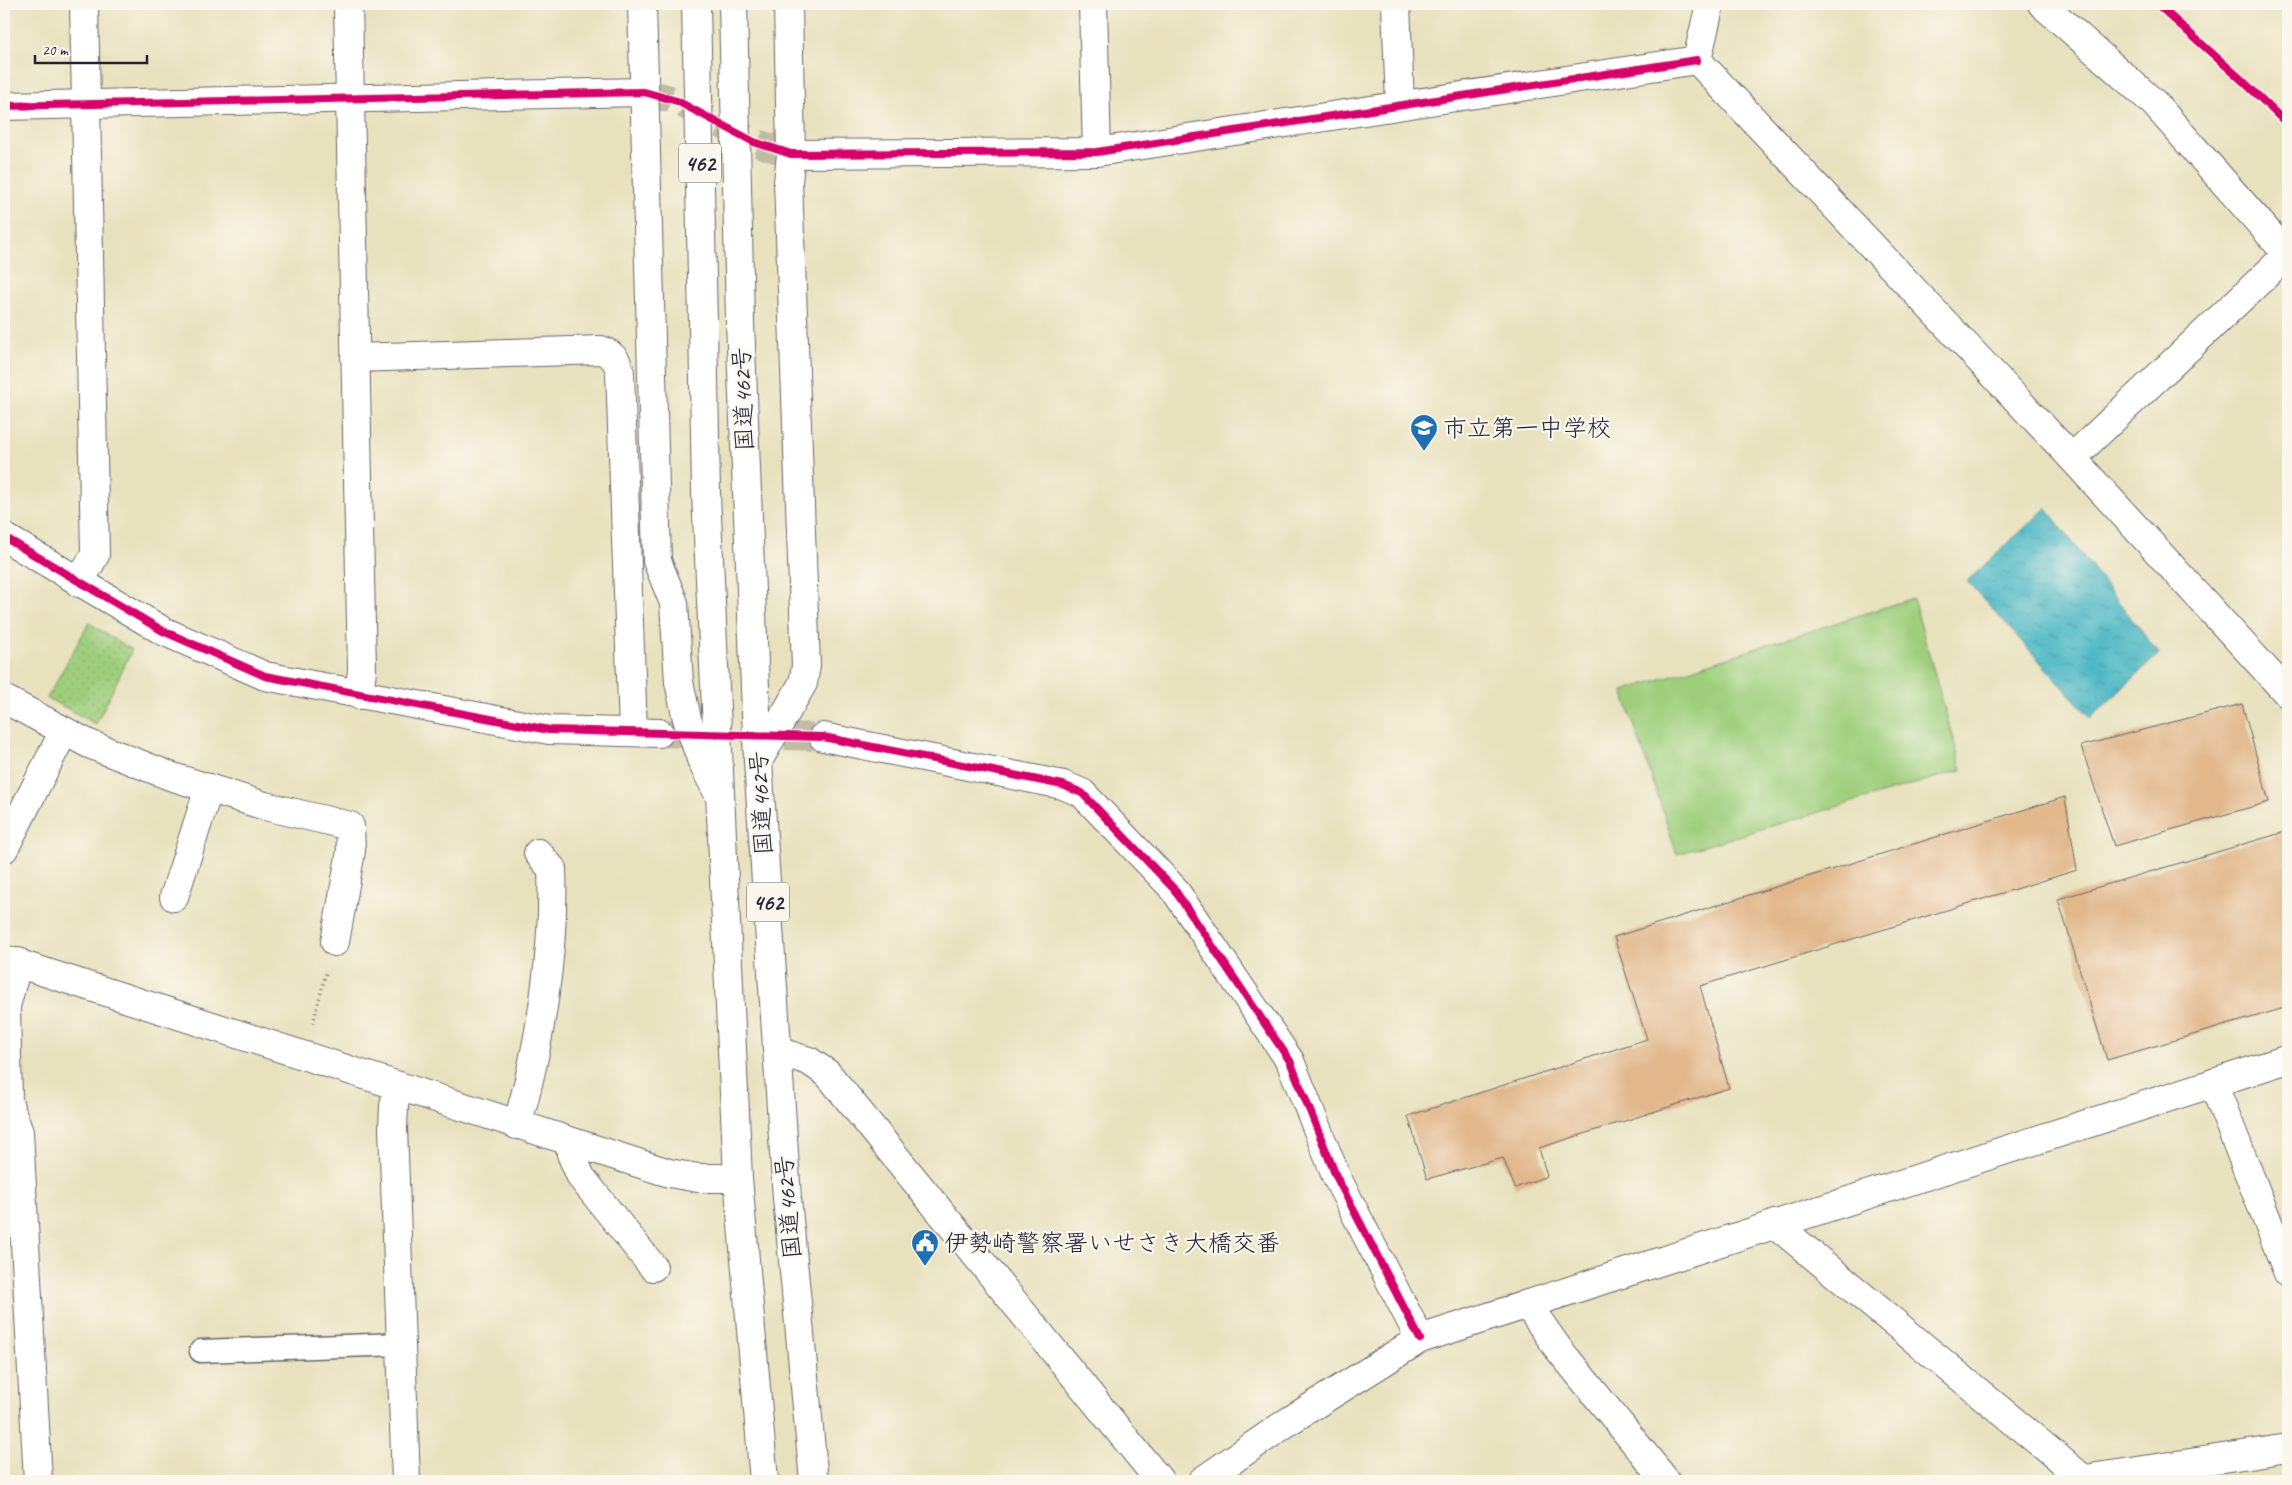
<svg xmlns="http://www.w3.org/2000/svg" width="2292" height="1485" font-family="Caveat,'Klee One',sans-serif">
  <style>
    .grass { fill: url(#grass-dots); stroke: #60785c }
    .garden { fill: #9fcf7d; stroke: #60785c }
    .water { fill: url(#water-ripples); stroke: #366c80 }
    .building { fill: #e1b78b }
    .lines { fill: none; stroke-linecap: round; stroke-linejoin: round }
    .minor-tunnel { stroke: #c0bba4; stroke-width: 28; stroke-dasharray: 28 14; stroke-linecap: butt }
    .service-casing { stroke: #676569; stroke-width: 25 }
    .minor-casing { stroke: #676569; stroke-width: 30 }
    .tertiary-casing { stroke: #676569; stroke-width: 30 }
    .trunk-casing { stroke: #676569; stroke-width: 30 }
    .path { stroke: #676569; stroke-width: 3; stroke-dasharray: 1 4; stroke-linecap: butt }
    .service { stroke: #fff; stroke-width: 22 }
    .minor { stroke: #fff; stroke-width: 28 }
    .tertiary { stroke: #fff; stroke-width: 28 }
    .trunk { stroke: #fff; stroke-width: 28 }
    .trunk-bridge-casing { stroke: #676569; stroke-width: 30; stroke-linecap: butt }
    .trunk-bridge { stroke: #fff; stroke-width: 28 }
    .cycleway-casing { stroke: #fbf7ec; stroke-width: 11 }
    .cycleway { stroke: #d6006c; stroke-width: 8 }
    .labels { text-anchor: middle; stroke-width: 4.5; stroke-linejoin: round; paint-order: stroke }
    .shield { fill: #fbf7ec; stroke: #636270; stroke-width: 1 }
    .shield-label { font-size: 22px; font-weight: bold; fill: #22223b }
    .street-label { font-size: 24px; fill: #22223b; stroke: #fbf7ec }
    .poi-label { font-size: 24px; fill: #22223b; stroke: #fbf7ec; text-anchor: start }
  </style>
  <defs>
    <pattern id="grass-dots" width="8" height="8" patternUnits="userSpaceOnUse" patternTransform="scale(1.25)"><rect width="8" height="8" fill="#9fcf7d"/><path d="M2 2h.1M6 6h.1" fill="none" stroke="#89b16d" stroke-width="1.8" stroke-linecap="round"/></pattern>
    <pattern id="water-ripples" width="26" height="14" patternUnits="userSpaceOnUse" patternTransform="scale(1.25)"><rect width="26" height="14" fill="#4ab7c4"/><path d="M2 4q2-2 4 0t4 0M15 11q2-2 4 0t4 0" fill="none" stroke="#3d94a0"/></pattern>
  </defs>
  <rect width="100%" height="100%" fill="#fbf7ec"/>
  <filter id="ink" filterUnits="userSpaceOnUse"><feTurbulence type="fractalNoise" baseFrequency=".02" numOctaves="2"/><feDisplacementMap in="SourceGraphic" scale="10" xChannelSelector="R" yChannelSelector="G"/><feConvolveMatrix kernelMatrix="1 2 1 2 8 2 1 2 1" color-interpolation-filters="sRGB"/></filter>
  <filter id="wash" filterUnits="userSpaceOnUse"><feTurbulence type="fractalNoise" baseFrequency=".0096" numOctaves="4" result="noise"/><feDisplacementMap in="SourceGraphic" scale="20" xChannelSelector="R" yChannelSelector="G"/><feGaussianBlur stdDeviation="1.12" result="paint"/><feColorMatrix in="noise" values="0 0 0 0 0 0 0 0 0 0 0 0 0 0 0 0 0 1.4 0 .05"/><feComposite in="paint" operator="in"/></filter>
  <g filter="url(#wash)">
    <rect width="100%" height="100%" fill="#e8e1be"/>
    <!-- grass -->
    <polygon class="grass" points="89,623 132,650 96,724 47,698"/>
    <!-- garden -->
    <polygon class="garden" points="1913,598 1962,770 1677,854 1623,691"/>
    <!-- water -->
    <polygon class="water" points="2046,508 2159,654 2091,718 1967,581"/>
    <g id="blocks">
      <!-- building -->
      <g class="building">
        <polygon points="2242,704 2269,802 2114,846 2081,746"/>
        <polygon points="2065,797 2077,870 1700,986 1729,1088 1539,1148 1547,1176 1515,1188 1503,1158 1427,1179 1408,1116 1647,1039 1614,937"/>
        <polygon points="2288,831 2288,1007 2107,1060 2058,899"/>
      </g>
    </g>
  </g>
  <g filter="url(#ink)">
    <use href="#blocks" fill-opacity="0" stroke="#676569" stroke-width="1"/>
    <g class="lines">
      <!-- minor-tunnel -->
      <g class="minor-tunnel">
        <polyline points="644,92 677,101 754,142 791,154"/>
        <polyline points="659,733 823,737"/>
      </g>
      <defs>
        <polyline id="service" points="201,1351 401,1344"/>
        <g id="minor">
          <polyline points="348,4 362,670 359,695"/>
          <polyline points="642,4 657,561 674,603 679,682 687,719 702,762 719,795"/>
          <polyline points="1093,4 1097,152"/>
          <polyline points="1396,4 1400,105"/>
          <polyline points="2042,4 2154,103 2288,255"/>
          <polyline points="1697,60 2072,458 2288,694"/>
          <polyline points="1697,60 1710,4"/>
          <polyline points="4,106 644,92"/>
          <polyline points="791,154 1097,152 1697,60"/>
          <path d="M355 358 601 350C613 354 617 360 620 372L633 732"/>
          <polyline points="2072,458 2288,254"/>
          <polyline points="4,537 163,631 265,676 549,730 659,733"/>
          <polyline points="79,583 95,555 84,4"/>
          <polyline points="4,699 89,744 170,776 265,806 350,826 351,851 335,942"/>
          <polyline points="823,737 1063,785 1082,793 1174,889 1290,1061 1336,1176 1420,1339"/>
          <polyline points="758,761 803,683 806,666 788,182 791,154 788,4"/>
          <polyline points="4,849 64,731"/>
          <polyline points="174,897 209,788"/>
          <polyline points="18,962 6,1006 8,1102 19,1132 38,1481"/>
          <polyline points="777,1051 809,1061 828,1074 1160,1481"/>
          <polyline points="2213,1083 2288,1273"/>
          <path d="M517 1125C540 1048 555 949 552 869L538 853"/>
          <polyline points="571,1143 571,1154 581,1177 653,1267"/>
          <polyline points="1775,1224 2086,1481"/>
          <polyline points="1527,1304 1557,1347 1666,1481"/>
          <polyline points="2085,1479 2288,1448"/>
          <polyline points="1202,1481 1289,1421 1420,1339 2288,1059"/>
        </g>
        <g id="tertiary">
          <polyline points="4,959 669,1173 698,1178 738,1178"/>
          <polyline points="398,1086 394,1106 393,1128 406,1481"/>
        </g>
        <g id="trunk">
          <polyline points="740,322 758,761 787,1198 814,1481"/>
          <polyline points="703,323 706,494 738,1178 764,1481"/>
        </g>
      </defs>
      <!-- service casing -->
      <use href="#service" class="service-casing"/>
      <!-- minor casing -->
      <use href="#minor" class="minor-casing"/>
      <!-- tertiary casing -->
      <use href="#tertiary" class="tertiary-casing"/>
      <!-- trunk casing -->
      <use href="#trunk" class="trunk-casing"/>
      <!-- path -->
      <polyline class="path" points="313,1023 326,973"/>
      <!-- service -->
      <use href="#service" class="service"/>
      <!-- minor -->
      <use href="#minor" class="minor"/>
      <!-- tertiary -->
      <use href="#tertiary" class="tertiary"/>
      <!-- trunk -->
      <use href="#trunk" class="trunk"/>
      <defs>
        <g id="trunk-bridge">
          <polyline points="696,4 703,323"/>
          <polyline points="733,4 740,322"/>
        </g>
      </defs>
      <!-- trunk-bridge casing -->
      <use href="#trunk-bridge" class="trunk-bridge-casing"/>
      <!-- trunk-bridge -->
      <use href="#trunk-bridge" class="trunk-bridge"/>
      <defs>
        <g id="cycleway">
          <polyline points="2157,4 2244,82 2288,125"/>
          <polyline points="4,106 644,92 677,101 754,142 791,154 1097,152 1697,60"/>
          <polyline points="4,537 163,631 265,676 549,730 823,737 1063,785 1082,793 1174,889 1290,1061 1336,1176 1420,1339"/>
        </g>
      </defs>
      <!-- cycleway casing -->
      <use href="#cycleway" class="cycleway-casing"/>
      <!-- cycleway -->
      <use href="#cycleway" class="cycleway"/>
    </g>
  </g>
  <!-- icons -->
  <defs>
    <symbol id="school-pin" viewBox="-11 -11 22 30"><path d="M0 17L-7.5 6A9.5 9.5 0 1 1 7.5 6Z" fill="#1f6fb2" stroke="#fbf7ec"/><path d="M0-5L7-2L0 1L-7-2ZM-4 1L0 2.5L4 1V4Q0 6-4 4Z" fill="#fff"/></symbol>
    <symbol id="civic-pin" viewBox="-11 -11 22 30"><path d="M0 17L-7.5 6A9.5 9.5 0 1 1 7.5 6Z" fill="#1f6fb2" stroke="#fbf7ec"/><path d="M-.6-6.5H3V-4.5H.6V-3L4-1V1h2V6H-6V1h2V-1L-.6-3ZM-1.2 2.5V6h2.4V2.5Z" fill="#fff"/></symbol>
  </defs>
  <g fill-rule="evenodd">
    <use href="#school-pin" x="1408" y="412" width="32" height="43"/>
    <use href="#civic-pin" x="909" y="1227" width="32" height="43"/>
  </g>
  <g class="labels">
    <!-- shield labels -->
    <g class="shield">
      <rect x="679" y="143.5" width="42" height="39" rx="4"/>
      <rect x="747" y="882.5" width="42" height="39" rx="4"/>
    </g>
    <g class="shield-label">
      <text x="700" y="171">462</text>
      <text x="768" y="910">462</text>
    </g>
    <!-- street labels -->
    <g class="street-label">
      <text transform="translate(743 399) rotate(-92)" y="8">国道462号</text>
      <text transform="translate(761 803) rotate(-93)" y="8">国道462号</text>
      <text transform="translate(788 1207) rotate(-95)" y="8">国道462号</text>
    </g>
    <!-- poi labels -->
    <g class="poi-label">
      <text x="1443" y="436">市立第一中学校</text>
      <text x="944" y="1251">伊勢崎警察署いせさき大橋交番</text>
    </g>
  </g>
  <!-- margin -->
  <rect width="2292" height="1485" fill="none" stroke="#fbf7ec" stroke-width="20"/>
  <!-- scale -->
  <path d="M35 55v8h112v-8" fill="none" stroke="#22223b" stroke-width="2.5"/>
  <text x="42" y="55" font-size="15" fill="#22223b" stroke="#fbf7ec" stroke-width="4" paint-order="stroke">20 m</text>
</svg>
